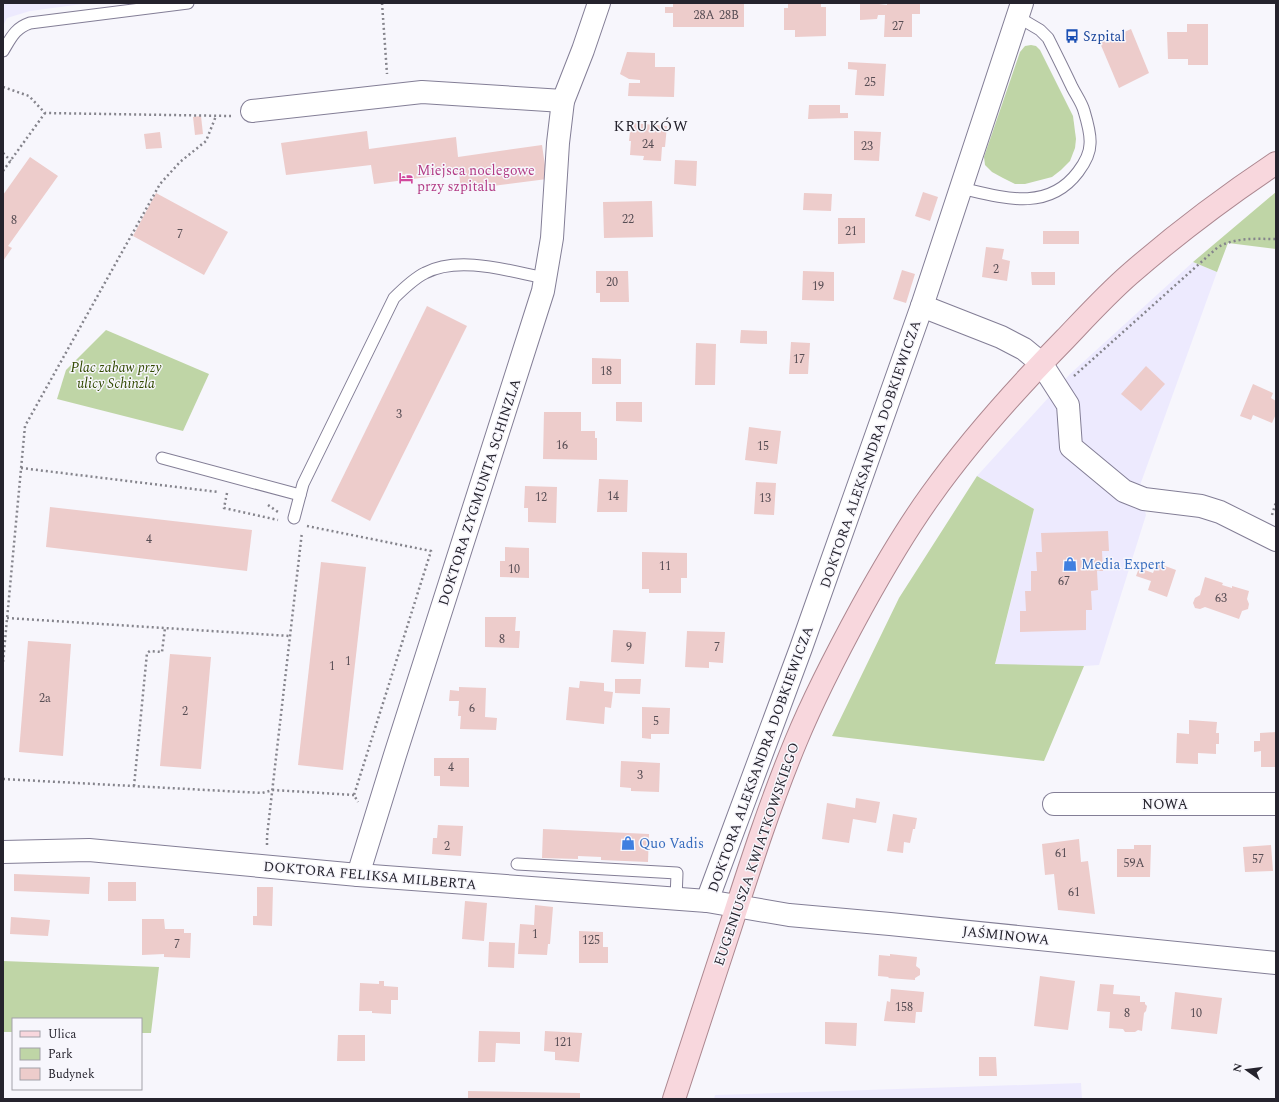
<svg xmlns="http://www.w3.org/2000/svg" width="1279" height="1102" font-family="Spectral,serif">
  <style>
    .built { fill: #edeafe }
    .green { fill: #bfd5a6 }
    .building { fill: #edcccb }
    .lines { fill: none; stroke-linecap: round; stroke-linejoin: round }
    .service-casing { stroke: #837e96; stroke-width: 13 }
    .minor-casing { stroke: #837e96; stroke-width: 24 }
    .primary-casing { stroke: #ac8790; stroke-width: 24 }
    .path { stroke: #85848c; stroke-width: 2.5; stroke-dasharray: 2 3; stroke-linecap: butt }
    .service { stroke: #fff; stroke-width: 11 }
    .minor { stroke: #fff; stroke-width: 22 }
    .primary { stroke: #f8d7dd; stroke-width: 22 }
    .labels { text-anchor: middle; stroke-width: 3; stroke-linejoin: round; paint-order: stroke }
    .number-label { font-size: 12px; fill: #574d54 }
    .transit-label { font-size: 14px; fill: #164399; stroke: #f7f6fc; text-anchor: start }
    .hotel-label { font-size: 14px; fill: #b23c85; stroke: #f7f6fc; text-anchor: start }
    .park-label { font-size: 14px; font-style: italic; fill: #314900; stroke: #f7f6fc }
    .street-label { font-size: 14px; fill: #25232d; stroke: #f7f6fc }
    .shop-label { font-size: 14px; fill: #366cbe; stroke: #f7f6fc; text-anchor: start }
    .neighbourhood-label { font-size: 15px; letter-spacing: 1px; fill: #25232d; stroke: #f7f6fc }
  </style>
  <rect width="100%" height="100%" fill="#f7f6fc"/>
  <!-- built -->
  <g class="built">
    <polygon points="3,3 90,3 30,11 7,18 3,26"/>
    <polygon points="1193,262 1217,272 1139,488 1146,515 1099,665 1084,666 995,665 1034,509 977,476 1070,374"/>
    <polygon points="1081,1083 1082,1099 714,1099 715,1095"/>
  </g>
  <!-- green -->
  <g class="green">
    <polygon points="1031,45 1036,46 1040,50 1073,116 1076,139 1075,148 1070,161 1061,170 1052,177 1025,184 1015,184 1003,178 992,172 985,165 984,157 1020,52 1025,46"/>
    <polygon points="1276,192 1276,249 1228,243 1217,272 1193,262"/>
    <polygon points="106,330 209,374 183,431 57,399 66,370"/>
    <polygon points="977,476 1034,509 995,664 1084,666 1044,761 832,736 899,598"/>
    <polygon points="3,961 159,967 151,1033 141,1033 141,1019 13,1019 13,1032 3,1032"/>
  </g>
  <!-- building -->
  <g class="building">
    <polygon points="673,3 744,3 744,27 673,27 673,13 665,13 665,7 673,7"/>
    <polygon points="788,3 821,3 821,7 826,7 826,36 795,37 795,30 784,30 784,8 788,8"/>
    <polygon points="860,3 879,3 879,4 887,5 887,3 920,3 920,14 912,14 912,37 884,37 885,15 878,15 877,19 860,20"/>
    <polygon points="1187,24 1208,24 1208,65 1188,65 1188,59 1168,59 1167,32 1187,32"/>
    <polygon points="1131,29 1149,73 1119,88 1100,43"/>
    <polygon points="627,52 655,53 655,67 675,67 674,97 628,96 629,83 640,83 640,80 629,79 620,74"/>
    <polygon points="848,62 886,64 884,96 855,95 857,70 848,69"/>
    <polygon points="809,105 840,105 840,113 848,113 848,118 808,119"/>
    <polygon points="201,116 203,134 195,135 193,117"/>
    <polygon points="631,123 667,126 665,147 662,147 661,161 643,160 644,156 630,155 631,141 629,141"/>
    <polygon points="367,131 369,149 456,137 458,157 542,145 547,179 461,190 459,173 374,184 371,165 286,175 281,143"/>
    <polygon points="854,131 881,132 879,161 854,160"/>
    <polygon points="160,132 162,148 146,149 144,134"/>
    <polygon points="30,157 58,176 8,246 12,248 3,261 3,195"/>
    <polygon points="675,160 697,161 696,186 674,184"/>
    <polygon points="923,192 938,197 930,221 915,216"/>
    <polygon points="156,193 228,232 204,275 133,236"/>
    <polygon points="804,193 832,194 831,211 803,210"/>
    <polygon points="652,201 653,237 604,238 603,202"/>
    <polygon points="838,218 865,218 865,243 838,244"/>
    <rect x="1043" y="231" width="36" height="13"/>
    <polygon points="986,247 1004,249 1002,259 1010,261 1007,281 982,277"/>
    <polygon points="902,270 915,274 906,303 893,299"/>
    <polygon points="596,271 628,271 629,302 600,302 600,293 596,293"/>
    <polygon points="803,271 834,272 834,301 802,300"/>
    <polygon points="1031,272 1055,272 1055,285 1032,285"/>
    <polygon points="427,306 467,326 370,521 331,501"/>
    <polygon points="741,330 767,331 767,344 740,343"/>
    <polygon points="791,342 810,343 808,374 789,374"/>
    <polygon points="696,343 716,344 715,385 695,385"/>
    <polygon points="592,358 621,359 621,384 592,384"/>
    <polygon points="1146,366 1165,384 1141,411 1121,394"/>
    <polygon points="1253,384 1273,393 1271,398 1276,401 1276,414 1272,423 1253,415 1251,420 1240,416"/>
    <polygon points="616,402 642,402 642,422 616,421"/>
    <polygon points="544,412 581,412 581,431 595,431 595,438 597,438 597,460 543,459"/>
    <polygon points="749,427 781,431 777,464 745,460"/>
    <polygon points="599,479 628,480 627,512 597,512"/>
    <polygon points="756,482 776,483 774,515 754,514"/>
    <polygon points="525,486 557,487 556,523 528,522 528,508 524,508"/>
    <polygon points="50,507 252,530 247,571 46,547"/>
    <polygon points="1108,531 1109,551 1102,551 1103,571 1097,571 1098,590 1091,591 1092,610 1086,610 1086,630 1020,632 1020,611 1026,611 1025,591 1031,591 1031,571 1037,571 1036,552 1042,552 1041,533"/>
    <polygon points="505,547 529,548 529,578 500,577 500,561 505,561"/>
    <polygon points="642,552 687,553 687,578 681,578 681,593 649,593 649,589 642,589"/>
    <polygon points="321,562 366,567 343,770 298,765"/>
    <polygon points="1157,563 1176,570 1167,597 1148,590 1151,581 1136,576 1139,568 1153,573"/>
    <polygon points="1205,577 1223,583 1222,585 1232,588 1232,586 1249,591 1247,599 1249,604 1248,609 1242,611 1239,619 1205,607 1200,609 1195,608 1193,603 1195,598 1200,595"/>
    <polygon points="485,617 516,617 515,631 520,631 519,648 485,647"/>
    <polygon points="613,630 646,632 644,664 611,662"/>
    <polygon points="687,631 725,632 723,663 709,662 709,668 685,667"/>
    <polygon points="28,641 71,644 63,756 19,752"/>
    <polygon points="170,654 211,657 201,769 160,766"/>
    <polygon points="615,679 641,679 640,694 615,693"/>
    <polygon points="580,681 604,683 604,691 613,692 611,708 605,707 604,724 566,720 569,687 579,688"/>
    <polygon points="459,687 486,688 485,717 497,718 496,730 460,729 461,716 458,716 459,701 449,701 450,690 459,691"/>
    <polygon points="642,707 670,708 669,734 651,734 651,739 642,738"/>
    <polygon points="1189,720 1217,722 1216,733 1219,733 1219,744 1216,744 1216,754 1198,753 1198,764 1176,763 1177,733 1189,734"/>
    <polygon points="1276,732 1276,767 1261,767 1261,751 1254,752 1254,741 1260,741 1260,733"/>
    <polygon points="434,758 469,758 469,787 440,786 440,776 434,776"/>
    <polygon points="621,761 660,763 659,792 631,791 631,788 620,787"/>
    <polygon points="856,798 880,802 876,823 853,819 849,843 822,839 827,803 855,808"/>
    <polygon points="893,814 917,818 915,829 913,829 910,843 904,842 903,853 887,851"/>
    <polygon points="438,825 463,826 461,856 432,854 433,838 437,838"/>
    <polygon points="543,829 649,834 648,862 601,860 601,857 578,856 578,859 542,858"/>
    <polygon points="1079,839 1081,862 1088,861 1095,914 1058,910 1054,874 1045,875 1042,844"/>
    <polygon points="1134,845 1151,845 1150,877 1117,877 1117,849 1134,849"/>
    <polygon points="1271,845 1273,871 1245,872 1243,847"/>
    <polygon points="14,874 90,877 89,894 14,891"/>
    <rect x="108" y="882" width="28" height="19"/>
    <polygon points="257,887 273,887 272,926 253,925 253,916 257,916"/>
    <polygon points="465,901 487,903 484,941 462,939"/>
    <polygon points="535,905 553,907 550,944 548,944 547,955 518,954 520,924 534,925"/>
    <polygon points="11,917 50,920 48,936 10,934"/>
    <polygon points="142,919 164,919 165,929 184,929 184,933 191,933 190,958 164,957 164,954 142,955"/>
    <polygon points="579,931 603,932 603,947 608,947 608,963 579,963"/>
    <polygon points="489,942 515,943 514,968 488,967"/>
    <polygon points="890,954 917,957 916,966 920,969 920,975 915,978 915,980 888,978 889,977 878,976 879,955 890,956"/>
    <polygon points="1040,976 1075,981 1068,1030 1034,1026"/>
    <polygon points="379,981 384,981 384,986 398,987 398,1000 391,1000 391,1014 372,1013 372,1011 359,1011 360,983 379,984"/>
    <polygon points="1100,984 1114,985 1113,994 1140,996 1140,1002 1145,1002 1145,1004 1147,1006 1146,1011 1144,1013 1142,1031 1138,1030 1135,1032 1125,1032 1123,1029 1109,1028 1110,1012 1097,1011"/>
    <polygon points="891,989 924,992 922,1012 916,1012 915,1023 884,1021 887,1001 890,1002"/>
    <polygon points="1175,992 1222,998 1217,1034 1171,1029"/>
    <polygon points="825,1022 857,1023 856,1046 825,1044"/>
    <polygon points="479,1031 520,1032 520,1044 496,1043 495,1062 478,1062"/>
    <polygon points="545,1031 582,1033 579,1062 555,1060 555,1052 544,1051"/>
    <polygon points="338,1035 365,1035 365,1061 337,1061"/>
    <polygon points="979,1057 996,1057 997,1076 979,1076"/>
    <polygon points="468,1091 580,1093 580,1099 468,1099"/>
  </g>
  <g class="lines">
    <defs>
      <g id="service">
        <path d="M3 51C11 38 15 28 30 23L188 3"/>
        <path d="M961 188C1003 198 1048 212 1078 172 1084 164 1090 153 1090 144 1091 134 1087 121 1084 111 1082 103 1076 95 1072 87 1064 70 1056 54 1048 38L1040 30 1018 17"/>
        <polyline points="162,458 300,495"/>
        <path d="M294 518 303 484 394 298C403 289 413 279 425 273 459 255 509 271 545 278"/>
        <polyline points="517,864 677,873 676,899"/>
      </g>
      <g id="minor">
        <polyline points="252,111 422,92 563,101"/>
        <polyline points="922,306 1001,337 1024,349 1041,363 1068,405 1071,447 1124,491 1144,499 1201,506 1220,512 1276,540"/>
        <polyline points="1054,804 1276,804"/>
        <polyline points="3,852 89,850 358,875 707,901 789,915 890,924 1276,963"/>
        <polyline points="358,875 395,755 543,291 552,238 558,143 563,101 583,50 599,3"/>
        <polyline points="707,901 801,648 922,306 1022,3"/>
      </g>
      <path id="primary" d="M674 1099C693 1041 712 983 731 925 751 863 771 801 796 741 815 695 838 651 862 607 883 569 905 531 931 495 971 439 1017 388 1065 339 1086 317 1107 294 1130 274 1176 234 1225 197 1276 163"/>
    </defs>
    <!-- service casing -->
    <use href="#service" class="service-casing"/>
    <!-- minor casing -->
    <use href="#minor" class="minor-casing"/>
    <!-- primary casing -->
    <use href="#primary" class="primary-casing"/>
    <!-- path -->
    <g class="path">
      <polyline points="382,3 387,74"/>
      <polyline points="3,87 29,96 45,113 231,116"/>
      <polyline points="3,153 11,161"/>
      <polyline points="3,171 45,113"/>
      <path d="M1074 376 1218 247C1237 237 1255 239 1276 239"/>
      <polyline points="21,468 218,492"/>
      <polyline points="227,493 224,508 278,520"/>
      <polyline points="268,505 278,512"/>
      <polyline points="1272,515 1276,502"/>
      <polyline points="307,526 431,551 354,795 358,802"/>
      <polyline points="7,618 290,636"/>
      <polyline points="3,662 25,426 160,184 180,162 206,141 216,116"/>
      <polyline points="3,779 262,793 273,790 354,795"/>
      <polyline points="134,786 147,653 150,651 162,652 165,628"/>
      <polyline points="267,845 267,836 302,532"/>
    </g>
    <!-- service -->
    <use href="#service" class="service"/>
    <!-- minor -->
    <use href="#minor" class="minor"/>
    <!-- primary -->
    <use href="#primary" class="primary"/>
  </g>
  <!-- icons -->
  <defs>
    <symbol id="bus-bare" viewBox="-9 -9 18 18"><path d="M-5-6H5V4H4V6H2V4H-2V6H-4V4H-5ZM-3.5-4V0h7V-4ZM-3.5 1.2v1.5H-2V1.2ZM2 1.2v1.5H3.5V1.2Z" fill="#1a4fb4" stroke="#f7f6fc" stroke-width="2.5" paint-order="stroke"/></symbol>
    <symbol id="hotel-bare" viewBox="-9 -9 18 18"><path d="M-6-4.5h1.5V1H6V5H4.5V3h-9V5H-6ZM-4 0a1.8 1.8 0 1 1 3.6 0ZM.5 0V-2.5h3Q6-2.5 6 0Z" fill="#d1479c" stroke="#f7f6fc" stroke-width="2.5" paint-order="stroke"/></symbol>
    <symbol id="shop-bare" viewBox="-9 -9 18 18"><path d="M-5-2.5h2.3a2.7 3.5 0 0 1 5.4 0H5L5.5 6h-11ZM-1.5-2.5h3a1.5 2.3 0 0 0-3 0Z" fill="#3f7fe0" stroke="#f7f6fc" stroke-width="2.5" paint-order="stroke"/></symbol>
  </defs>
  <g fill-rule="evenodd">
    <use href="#bus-bare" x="1062" y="26" width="20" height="20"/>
    <use href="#hotel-bare" x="396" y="168" width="20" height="20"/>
    <use href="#shop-bare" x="1060" y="554" width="20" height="20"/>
    <use href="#shop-bare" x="618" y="833" width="20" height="20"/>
  </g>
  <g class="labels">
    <!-- number labels -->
    <g class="number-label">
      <text x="704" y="19">28A</text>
      <text x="729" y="19">28B</text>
      <text x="898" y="30">27</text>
      <text x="870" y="86">25</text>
      <text x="648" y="148">24</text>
      <text x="867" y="150">23</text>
      <text x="628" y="223">22</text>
      <text x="14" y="224">8</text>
      <text x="851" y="235">21</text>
      <text x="180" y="238">7</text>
      <text x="996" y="273">2</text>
      <text x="612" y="286">20</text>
      <text x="818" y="290">19</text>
      <text x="799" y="363">17</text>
      <text x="606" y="375">18</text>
      <text x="399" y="418">3</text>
      <text x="562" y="449">16</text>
      <text x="763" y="450">15</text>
      <text x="613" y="500">14</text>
      <text x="541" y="501">12</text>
      <text x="765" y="502">13</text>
      <text x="149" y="543">4</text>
      <text x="665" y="570">11</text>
      <text x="514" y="573">10</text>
      <text x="1064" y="585">67</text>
      <text x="1221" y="602">63</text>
      <text x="502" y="643">8</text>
      <text x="629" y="651">9</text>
      <text x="717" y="651">7</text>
      <text x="348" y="665">1</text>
      <text x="332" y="670">1</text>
      <text x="45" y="702">2a</text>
      <text x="472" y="712">6</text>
      <text x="185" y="715">2</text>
      <text x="656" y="725">5</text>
      <text x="451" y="771">4</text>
      <text x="640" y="779">3</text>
      <text x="447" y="850">2</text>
      <text x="1061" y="857">61</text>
      <text x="1258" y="863">57</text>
      <text x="1134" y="867">59A</text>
      <text x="1074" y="896">61</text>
      <text x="535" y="938">1</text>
      <text x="591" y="944">125</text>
      <text x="177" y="948">7</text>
      <text x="904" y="1011">158</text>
      <text x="1127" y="1017">8</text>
      <text x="1196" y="1017">10</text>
      <text x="563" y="1046">121</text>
    </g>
    <!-- transit labels -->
    <g class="transit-label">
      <text x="1083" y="41">Szpital</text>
    </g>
    <!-- hotel labels -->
    <g class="hotel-label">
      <text x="417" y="175">Miejsca noclegowe<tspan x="417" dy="16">przy szpitalu</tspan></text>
    </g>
    <!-- park labels -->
    <g class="park-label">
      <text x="116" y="372">Plac zabaw przy<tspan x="116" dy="16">ulicy Schinzla</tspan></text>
    </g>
    <!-- street labels -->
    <g class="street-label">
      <text transform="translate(870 454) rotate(-71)" y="5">DOKTORA ALEKSANDRA DOBKIEWICZA</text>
      <text transform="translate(479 492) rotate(-72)" y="5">DOKTORA ZYGMUNTA SCHINZLA</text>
      <text transform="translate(760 759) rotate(-70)" y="5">DOKTORA ALEKSANDRA DOBKIEWICZA</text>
      <text x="1165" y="809">NOWA</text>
      <text transform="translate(756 854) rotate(-71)" y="5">EUGENIUSZA KWIATKOWSKIEGO</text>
      <text transform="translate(370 875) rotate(5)" y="5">DOKTORA FELIKSA MILBERTA</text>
      <text transform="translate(1006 935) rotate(6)" y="5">JAŚMINOWA</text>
    </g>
    <!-- shop labels -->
    <g class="shop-label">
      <text x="1081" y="569">Media Expert</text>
      <text x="639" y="848">Quo Vadis</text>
    </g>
    <!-- neighbourhood labels -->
    <g class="neighbourhood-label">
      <text x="651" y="131">KRUKÓW</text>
    </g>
  </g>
  <!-- border -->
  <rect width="1279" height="1102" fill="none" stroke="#25232d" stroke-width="8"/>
  <!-- legend -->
  <rect x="12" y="1018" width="130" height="72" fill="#f7f6fc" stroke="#a3a2a9"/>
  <rect x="20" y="1031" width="20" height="6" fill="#f8d7dd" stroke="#a3a2a9"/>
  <text x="48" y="1038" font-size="12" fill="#25232d">Ulica</text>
  <rect x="20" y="1048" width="20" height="12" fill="#bfd5a6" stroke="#a3a2a9"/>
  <text x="48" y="1058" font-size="12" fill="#25232d">Park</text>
  <rect x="20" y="1068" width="20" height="12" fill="#edcccb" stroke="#a3a2a9"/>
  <text x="48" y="1078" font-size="12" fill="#25232d">Budynek</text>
  <!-- north arrow -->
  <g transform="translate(1247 1070) rotate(284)" stroke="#f7f6fc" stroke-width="3" paint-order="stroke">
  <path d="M0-3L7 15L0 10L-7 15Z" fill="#25232d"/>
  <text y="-6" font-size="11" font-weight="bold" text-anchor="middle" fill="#25232d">N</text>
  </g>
</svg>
